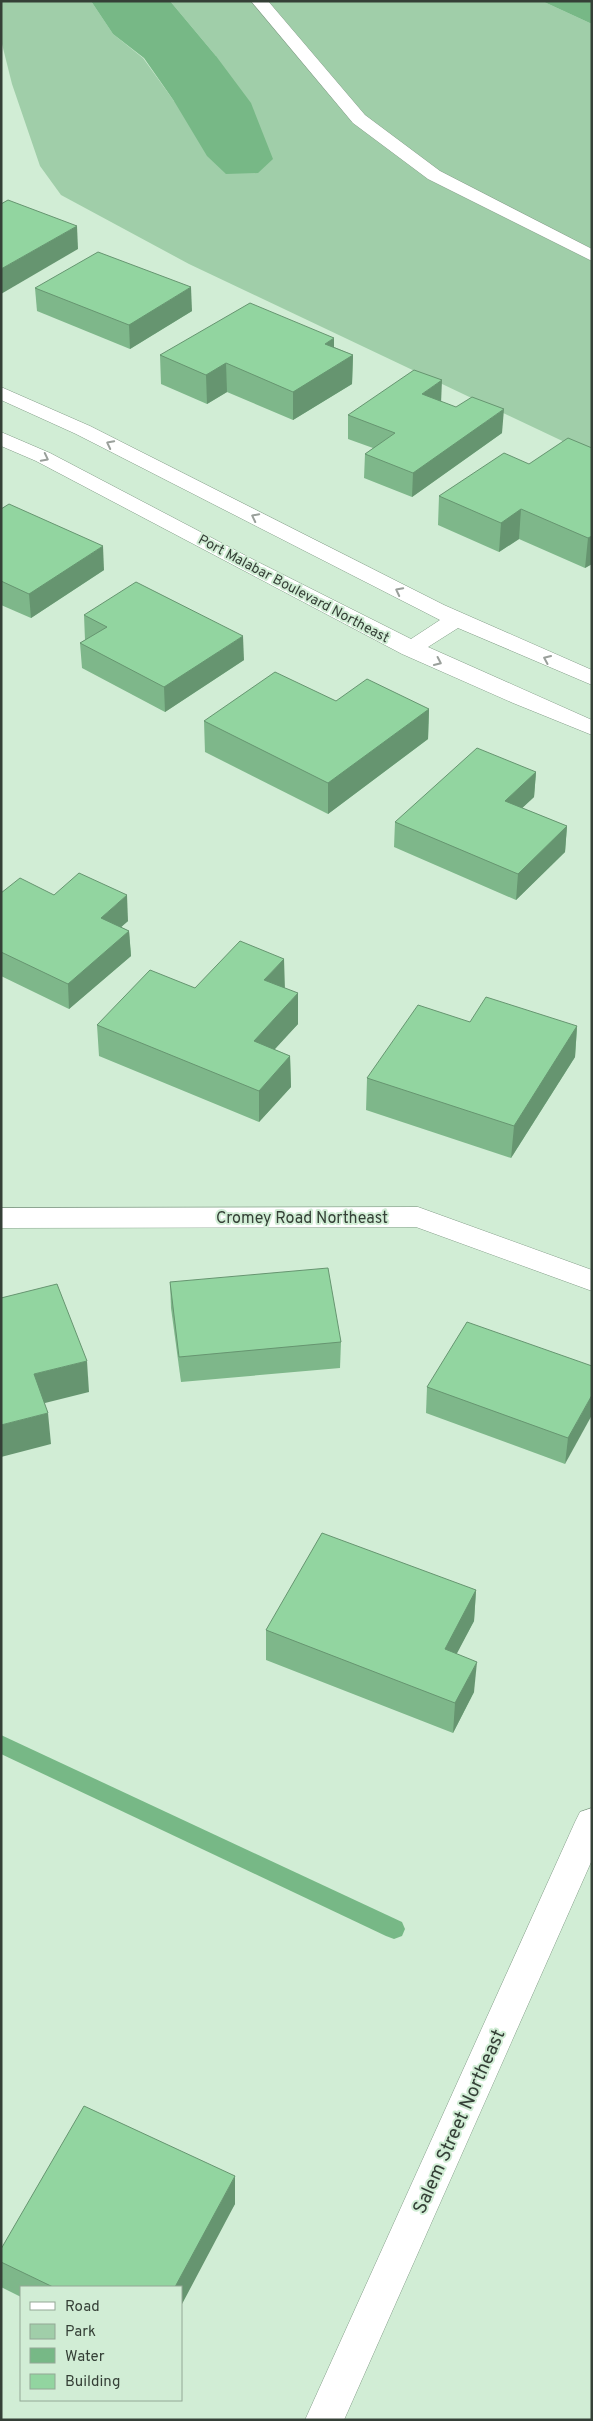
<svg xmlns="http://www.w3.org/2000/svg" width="593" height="2421" font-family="Overpass,sans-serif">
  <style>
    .green { fill: #a0cea9 }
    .water { fill: #77b886 }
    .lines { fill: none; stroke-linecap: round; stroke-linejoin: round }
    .stream { fill: #77b886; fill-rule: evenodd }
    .minor-casing { stroke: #839d88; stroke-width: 1 }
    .minor { fill: #fff; fill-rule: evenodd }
    .wall { fill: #7eb78a }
    .shaded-wall { fill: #669570 }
    .building { fill: #92d5a0; stroke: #669570 }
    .oneway { stroke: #9aa09b }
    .labels { text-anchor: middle; stroke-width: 4; stroke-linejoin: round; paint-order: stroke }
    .far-street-label { font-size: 14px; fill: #354037; stroke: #d1edd5 }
    .street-label { font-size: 16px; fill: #354037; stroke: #d1edd5 }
    .near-street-label { font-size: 19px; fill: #354037; stroke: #d1edd5 }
  </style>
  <rect width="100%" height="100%" fill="#d1edd5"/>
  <!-- green -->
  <polygon class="green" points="1,1 91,1 113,34 143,58 174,101 216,56 170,1 542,1 592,24 592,455 189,264 61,195 40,166 12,84 1,40"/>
  <!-- water -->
  <g class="water">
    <polygon points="91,1 170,1 216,56 251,103 273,159 258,173 226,174 207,156 174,101 144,58 113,34"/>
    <polygon points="542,1 592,1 592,24"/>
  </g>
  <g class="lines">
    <!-- stream -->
    <polygon class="stream" points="1,1735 402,1922 405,1929 402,1936 394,1939 386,1936 1,1754"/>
    <defs>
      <g id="minor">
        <polygon points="251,1 268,1 365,115 440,171 592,249 592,261 428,179 353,123"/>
        <polygon points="1,387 90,426 444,605 592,670 592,685 458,628 428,647 592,720 592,735 513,703 402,654 36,461 1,446 1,432 50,453 254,560 411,639 440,620 76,434 1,400"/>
        <polygon points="418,1207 592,1270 592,1291 416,1227 1,1228 1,1208"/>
        <polygon points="592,1808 592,1860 344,2420 305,2420 575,1822 580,1812"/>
      </g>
    </defs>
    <!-- minor casing -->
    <use href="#minor" class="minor-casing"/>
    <!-- minor -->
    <use href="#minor" class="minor"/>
  </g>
  <!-- wall -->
  <g class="wall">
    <polygon points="35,288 192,311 130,349 37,311"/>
    <polygon points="334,347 353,355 352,384 293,420 227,392 207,404 161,384 160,355"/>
    <polygon points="441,402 502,433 412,497 364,478 365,454 373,448 348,439 348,415"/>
    <polygon points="592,448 592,564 585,568 519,539 499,552 438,525 439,496 529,464"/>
    <polygon points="1,509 104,570 31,618 1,605"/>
    <polygon points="84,615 244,660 165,712 82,668 80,643 85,640"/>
    <polygon points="336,701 429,709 428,739 328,814 205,752 204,721"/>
    <polygon points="536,772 534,797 522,808 567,826 565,852 516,900 394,847 395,822"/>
    <polygon points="1,893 54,895 128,921 121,927 129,931 131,956 69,1009 1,976"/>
    <polygon points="195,988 285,988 298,1024 274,1049 290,1056 291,1087 259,1122 99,1056 97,1025"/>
    <polygon points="470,1022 577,1026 575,1057 511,1158 366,1110 367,1078"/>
    <polygon points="170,1282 341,1342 340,1368 181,1382 171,1308"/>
    <polygon points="592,1366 565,1464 426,1413 427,1387"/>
    <polygon points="476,1590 474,1621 456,1654 474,1692 453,1733 266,1660 266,1630"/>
    <polygon points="235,2204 181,2287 21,2287 21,2297 1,2287 1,2249"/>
  </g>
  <!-- shaded-wall -->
  <g class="shaded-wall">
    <polygon points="77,226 78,249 1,294 1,269"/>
    <polygon points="191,287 192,311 130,349 129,325"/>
    <polygon points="334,338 334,367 353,355 352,384 293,420 293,392 325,344"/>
    <polygon points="226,363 227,392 207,404 206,375"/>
    <polygon points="442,380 441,404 422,394"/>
    <polygon points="504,409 502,433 412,497 413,473"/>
    <polygon points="521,509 519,539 499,552 501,523"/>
    <polygon points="592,536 592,564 585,568 588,538"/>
    <polygon points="103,546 104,570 31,618 29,594"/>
    <polygon points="243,636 244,660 165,712 164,687"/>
    <polygon points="429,709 428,739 328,814 328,783"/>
    <polygon points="536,772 534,797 503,826 505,801"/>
    <polygon points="567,826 565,852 516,900 518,874"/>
    <polygon points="127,895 128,921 103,943 101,918"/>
    <polygon points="129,931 131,956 69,1009 68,984"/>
    <polygon points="284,959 285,990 264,980"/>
    <polygon points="298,993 298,1024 254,1072 254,1041"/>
    <polygon points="577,1026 575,1057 511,1158 514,1126"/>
    <polygon points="290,1056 291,1087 259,1122 259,1091"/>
    <polygon points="87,1361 89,1392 37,1405 34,1374"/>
    <polygon points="592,1395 592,1415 565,1464 568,1438"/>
    <polygon points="48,1413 51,1444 1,1457 1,1425"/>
    <polygon points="476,1590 474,1621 443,1680 445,1649"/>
    <polygon points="477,1662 474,1692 453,1733 455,1703"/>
    <polygon points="235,2176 235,2204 181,2306 181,2287 175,2287"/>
  </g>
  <!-- building -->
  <g class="building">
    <polygon points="8,200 77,226 1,269 1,204"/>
    <polygon points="98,252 191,287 129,325 35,288"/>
    <polygon points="250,303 334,338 325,344 353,355 293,392 226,363 206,375 160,355"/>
    <polygon points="414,370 442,380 422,394 456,407 472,397 504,409 413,473 365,454 395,433 348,415"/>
    <polygon points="568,438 592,448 592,536 588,538 521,509 501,523 439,496 504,453 529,464"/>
    <polygon points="9,504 103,546 29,594 1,581 1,509"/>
    <polygon points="136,582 243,636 164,687 80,643 107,627 84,615"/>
    <polygon points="275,672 336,701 367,679 429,709 328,783 204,721"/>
    <polygon points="477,748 536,772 505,801 567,826 518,874 395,822"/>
    <polygon points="79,873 127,895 101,918 129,931 68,984 1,952 1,893 20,878 54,895"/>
    <polygon points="240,941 284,959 264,980 298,993 254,1041 290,1056 259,1091 97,1025 150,970 195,988"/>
    <polygon points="486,997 577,1026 514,1126 367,1078 418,1005 470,1022"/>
    <polygon points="328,1268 341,1342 179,1357 170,1282"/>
    <polygon points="57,1284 87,1361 34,1374 48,1413 1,1425 1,1298"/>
    <polygon points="467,1322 592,1366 592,1395 568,1438 427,1387"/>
    <polygon points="322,1533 476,1590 445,1649 477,1662 455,1703 266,1630"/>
    <polygon points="84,2106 235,2176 175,2287 53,2287 1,2262 1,2249"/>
  </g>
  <!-- one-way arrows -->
  <defs><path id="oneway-chevron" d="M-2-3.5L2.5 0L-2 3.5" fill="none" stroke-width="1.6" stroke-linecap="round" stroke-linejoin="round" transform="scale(1.25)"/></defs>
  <g class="oneway">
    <use href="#oneway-chevron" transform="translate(110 444) rotate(-153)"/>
    <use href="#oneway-chevron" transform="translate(45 458) rotate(27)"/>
    <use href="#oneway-chevron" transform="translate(255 517) rotate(-153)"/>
    <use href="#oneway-chevron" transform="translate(399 591) rotate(-153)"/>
    <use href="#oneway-chevron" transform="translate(547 659) rotate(-156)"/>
    <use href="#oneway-chevron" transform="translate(438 662) rotate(25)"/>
  </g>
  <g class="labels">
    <!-- far-street labels -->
    <g class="far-street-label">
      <text transform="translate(294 588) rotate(28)" y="5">Port Malabar Boulevard Northeast</text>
    </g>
    <!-- street labels -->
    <g class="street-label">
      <text x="302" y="1223">Cromey Road Northeast</text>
    </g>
    <!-- near-street labels -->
    <g class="near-street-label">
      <text transform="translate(458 2121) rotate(-66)" y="7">Salem Street Northeast</text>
    </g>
  </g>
  <!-- border -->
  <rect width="593" height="2421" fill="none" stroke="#354037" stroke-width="5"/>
  <!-- legend -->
  <rect x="20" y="2286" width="162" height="115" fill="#d1edd5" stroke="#93a896"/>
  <rect x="30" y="2302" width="25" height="8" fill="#ffffff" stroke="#93a896"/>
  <text x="65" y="2311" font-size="15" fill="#354037">Road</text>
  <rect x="30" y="2324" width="25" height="15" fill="#a0cea9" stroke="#93a896"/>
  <text x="65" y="2336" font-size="15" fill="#354037">Park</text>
  <rect x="30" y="2348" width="25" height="15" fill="#77b886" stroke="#93a896"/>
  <text x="65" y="2361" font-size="15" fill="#354037">Water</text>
  <rect x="30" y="2374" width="25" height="15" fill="#92d5a0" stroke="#93a896"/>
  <text x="65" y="2386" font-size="15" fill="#354037">Building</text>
</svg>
